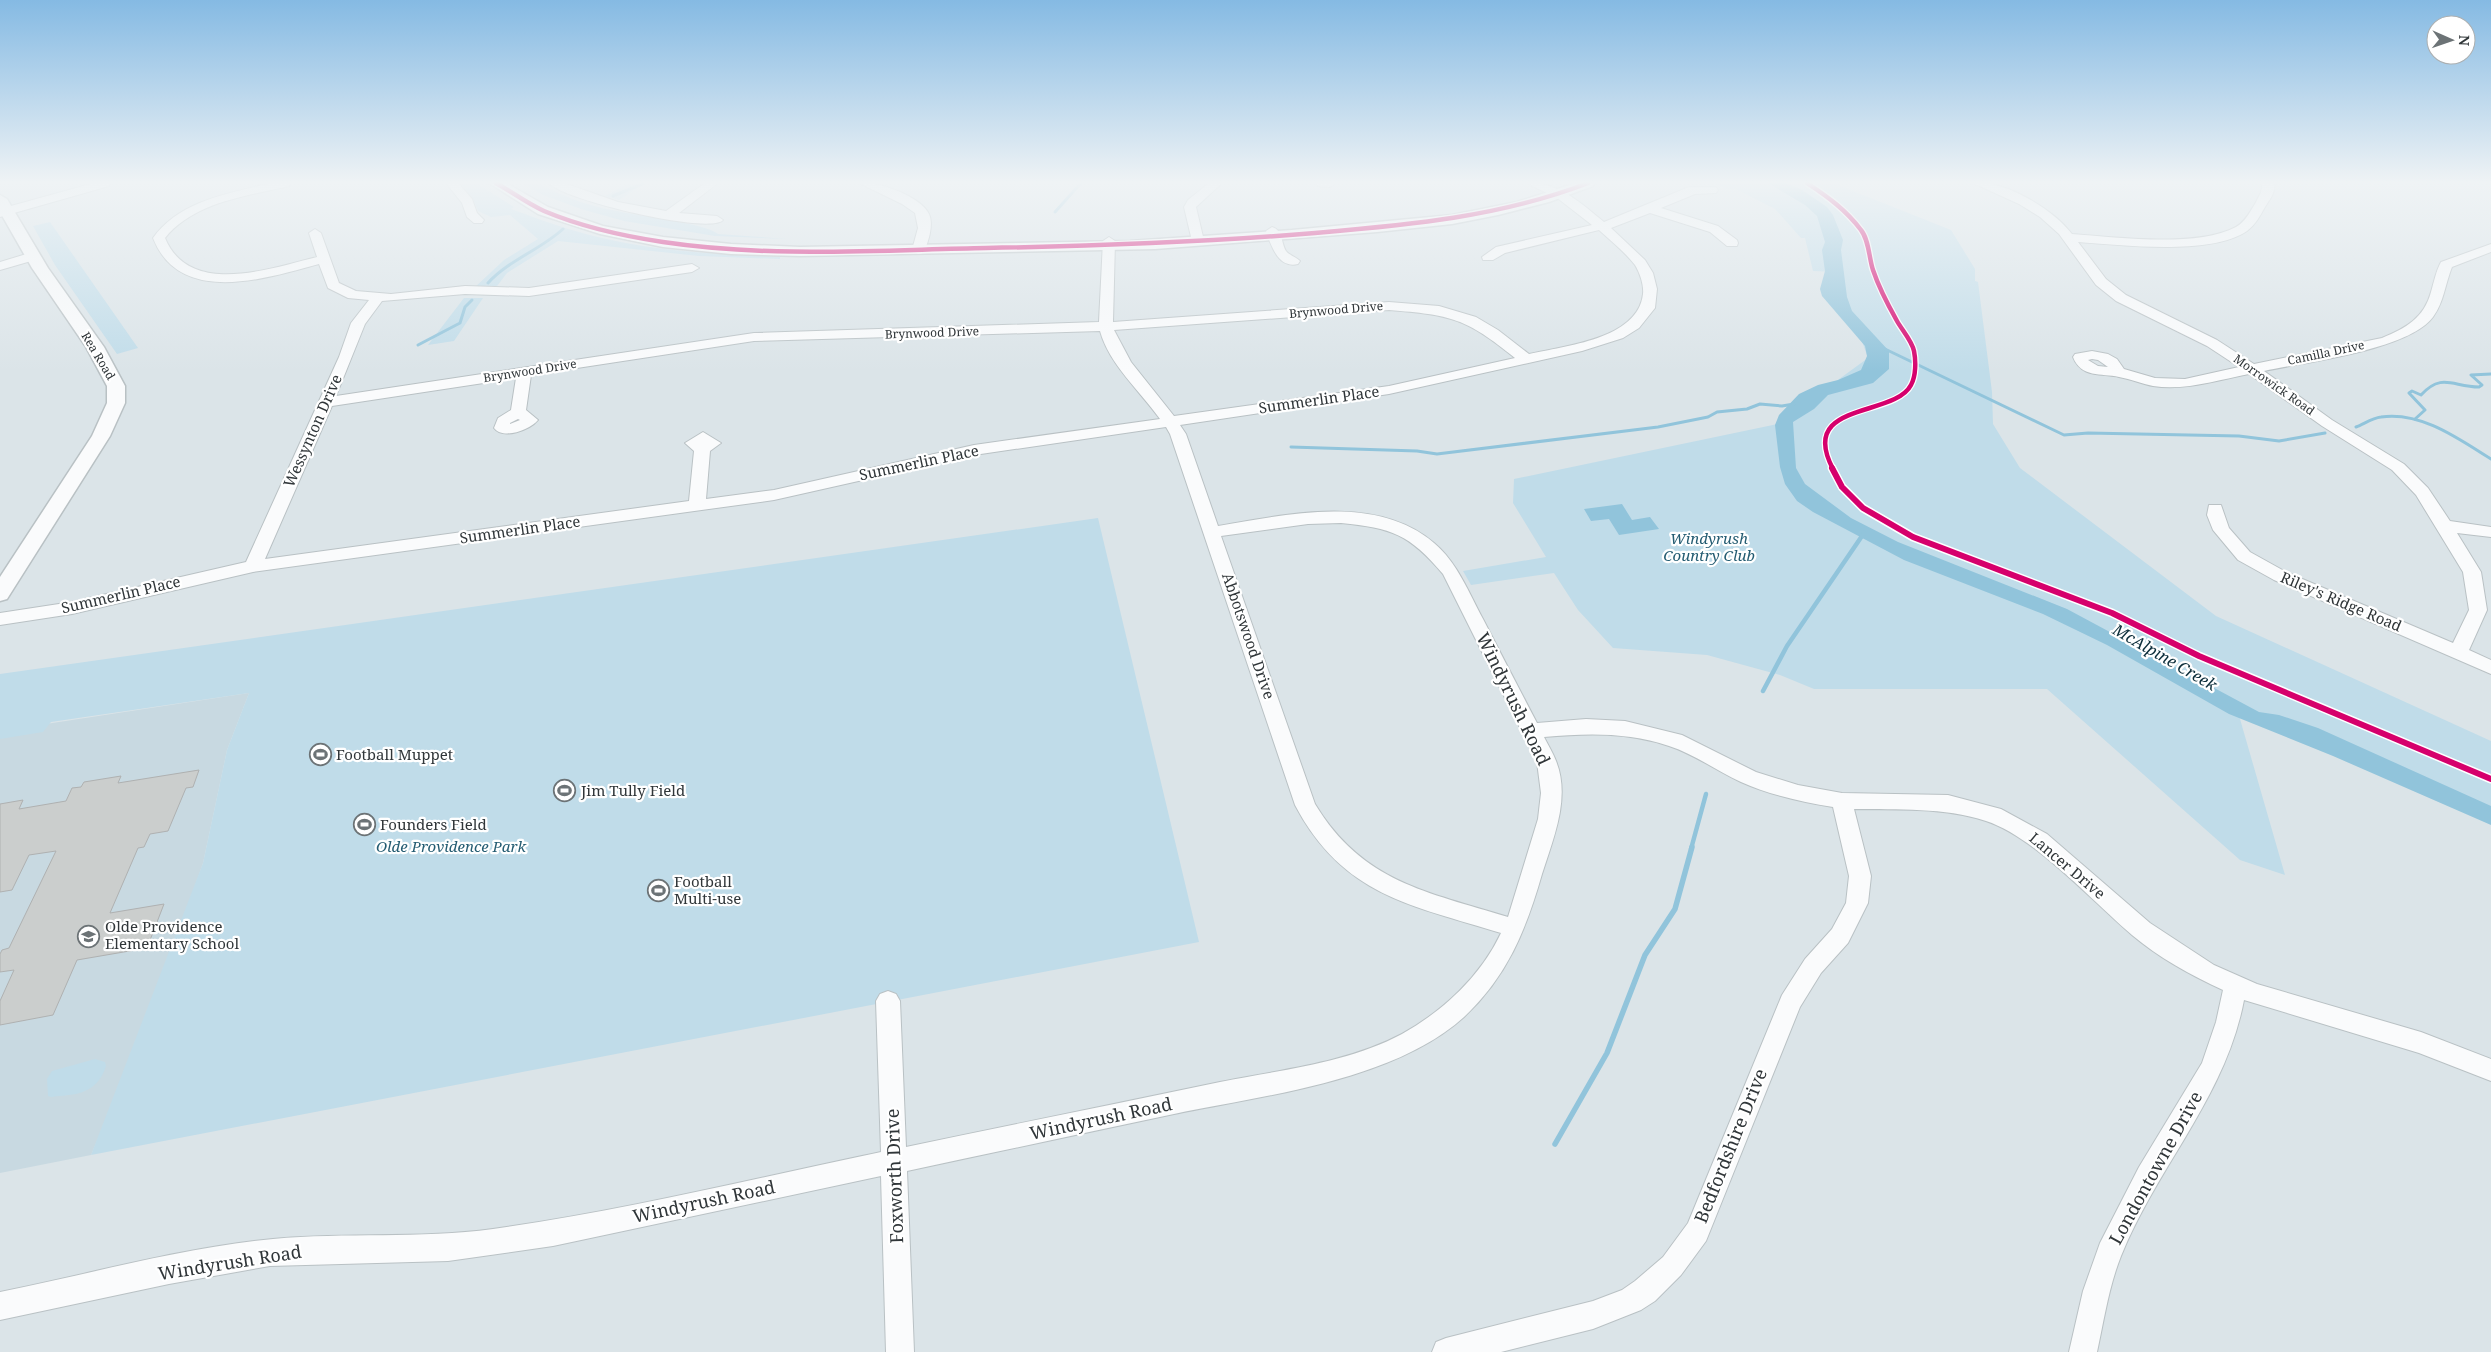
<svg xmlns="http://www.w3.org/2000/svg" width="2491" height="1352" font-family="'Noto Serif',serif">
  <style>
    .built { fill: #c8d9e1 }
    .green { fill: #c0dce9 }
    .water { fill: #91c4db }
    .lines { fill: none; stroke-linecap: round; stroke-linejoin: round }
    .stream-far2 { stroke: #91c4db; stroke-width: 3 }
    .stream-far1 { stroke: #91c4db; stroke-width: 4.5 }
    .stream { stroke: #91c4db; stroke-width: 5.5 }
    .building { fill: #cbcecd; stroke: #afb1b1 }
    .minor-casing { stroke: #b9c1c4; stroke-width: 2 }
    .major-casing { stroke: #b9c1c4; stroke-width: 3 }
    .minor { fill: #fafbfc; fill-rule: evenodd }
    .major { fill: #fafbfc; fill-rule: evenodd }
    .cycleway-far1-casing { stroke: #fff; stroke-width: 7 }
    .cycleway-casing { stroke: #fff; stroke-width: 9 }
    .cycleway-far1 { stroke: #d6006c; stroke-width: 4.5 }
    .cycleway { stroke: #d6006c; stroke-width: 6 }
    .labels { text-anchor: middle; stroke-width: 4.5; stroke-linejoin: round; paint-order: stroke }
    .far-street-label { font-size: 12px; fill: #303639; stroke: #fff }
    .street-label { font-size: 15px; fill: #303639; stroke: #fff }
    .park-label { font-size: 15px; font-style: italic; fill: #245c72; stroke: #fff }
    .poi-label { font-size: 15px; fill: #303639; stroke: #fff; text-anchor: start }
    .water-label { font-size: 16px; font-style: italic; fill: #0c2e3b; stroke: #fff }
    .near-street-label { font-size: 18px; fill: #303639; stroke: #fff }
  </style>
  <rect width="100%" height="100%" fill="#dbe4e8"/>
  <!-- built -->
  <polygon class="built" points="249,693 227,750 203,863 152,1009 91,1155 0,1173 0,731"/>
  <!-- green -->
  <g class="green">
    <path d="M457 183H476L514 207 511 209C541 220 571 231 602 238 661 252 720 254 780 257V259L699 256 558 241 507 273 494 290 473 289 504 260 538 239 510 215 491 217 478 211 473 199Z"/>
    <path d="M522 183C543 182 547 189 565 196 582 203 599 208 617 211 638 216 705 223 718 234L787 239 715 236 624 221 581 209 543 195Z"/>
    <polygon points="630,183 645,183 619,200 605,196"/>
    <polygon points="1714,183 1833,183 1951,230 1975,269 1975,281 1978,282 1992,392 1993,424 2020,468 2216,616 2491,741 2491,817 2238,712 2285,875 2240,860 2047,689 1814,689 1780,675 1707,655 1613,648 1578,610 1554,573 1471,585 1463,571 1546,557 1513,503 1514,479 1787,422 1798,409 1868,358 1837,272 1813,271 1805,238 1801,238 1775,209 1736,189 1727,189"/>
    <polygon points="50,222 138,348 117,354 55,265 33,226"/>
    <polygon points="464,298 483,298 454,341 428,345"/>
    <polygon points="1098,518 1199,942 91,1155 203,863 227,750 249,693 51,722 43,732 0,739 0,674"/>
    <path d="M95 1059 105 1062 106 1066C99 1089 82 1095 59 1096 54 1096 52 1098 48 1096L47 1079 52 1071Z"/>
  </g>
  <!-- water -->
  <g class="water">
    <polygon points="1768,183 1786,183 1802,190 1827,207 1833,215 1843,240 1841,250 1847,297 1852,311 1889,351 1889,369 1873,383 1828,395 1814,409 1793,422 1796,468 1805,484 1851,518 1898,542 2067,609 2259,712 2279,715 2318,728 2491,806 2491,825 2333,756 2229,714 2107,645 2043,614 1904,560 1813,512 1797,501 1785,484 1780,467 1775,425 1779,415 1799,394 1818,385 1838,380 1861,370 1867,356 1865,346 1822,296 1820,289 1825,271 1822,250 1825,242 1817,216 1805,205"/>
    <polygon points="1622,504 1632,520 1650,517 1659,529 1619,535 1609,519 1591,521 1584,509"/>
  </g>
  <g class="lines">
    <!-- stream-far2 -->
    <g class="stream-far2">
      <polyline points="613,196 644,183"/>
      <polyline points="1055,212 1081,183"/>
      <path d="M488 283C509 260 540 250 563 229"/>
      <polyline points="418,345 460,323 465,307 472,300"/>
      <polyline points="1885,349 2064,435 2088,433 2239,436 2279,441 2325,433"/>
      <path d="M2415 419 2425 410 2409 393 2412 391 2421 395C2442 372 2453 387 2479 387L2482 385 2471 375 2491 374"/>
      <path d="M2356 427C2364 424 2372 418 2381 417 2421 411 2459 439 2491 459"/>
      <polyline points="1291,447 1417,451 1437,454 1658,427 1708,417 1717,412 1747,409 1760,404 1782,406 1794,404"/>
    </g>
    <!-- stream-far1 -->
    <g class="stream-far1">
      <polyline points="1763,691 1787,646 1864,533"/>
      <polyline points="1691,849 1706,794"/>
    </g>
    <!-- stream -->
    <polyline class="stream" points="1555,1144 1607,1053 1645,955 1675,909 1692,847"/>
  </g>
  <!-- building -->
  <polygon class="building" points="199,770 193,787 186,788 168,831 150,834 144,847 138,848 110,913 164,904 147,948 77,960 53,1015 0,1025 0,1001 14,970 0,972 0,954 2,950 9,948 56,851 29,855 12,890 0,892 0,804 23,800 19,809 66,801 72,788 81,787 84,782 121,776 118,783"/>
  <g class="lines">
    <defs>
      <g id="minor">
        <polygon points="94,183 111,183 109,186 0,217 0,209"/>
        <path d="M272 183H291L289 186C247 196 194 202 165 238 190 298 271 268 317 257L309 233 315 229 321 233 339 283 356 291 391 294 465 286 529 288 692 264 699 268 692 272 529 296 465 294 382 301 365 324 336 396 754 333 1099 322 1103 241 1109 237 1115 241 1113 322 1389 302 1439 306 1476 317 1498 330 1529 354C1565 346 1638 339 1643 294 1644 285 1640 273 1635 265 1625 252 1611 241 1599 230L1505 253 1493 260H1483L1482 257 1496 247 1592 225 1556 197 1532 186 1530 183C1560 183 1582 204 1604 222L1689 187H1716L1718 190 1716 193 1695 194 1661 208 1718 226 1737 240 1738 243 1737 246H1727L1710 232 1650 213 1611 228 1645 260 1653 273 1657 289 1655 308 1639 328 1623 338 1582 351 1389 394 1180 425 1186 434 1218 526C1285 515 1376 493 1434 543 1457 562 1469 593 1483 619 1501 654 1519 689 1537 723L1586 719 1625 721 1682 735 1756 772 1798 785 1842 793 1948 795 2001 809 2047 834 2150 923 2214 965 2257 984 2421 1032 2491 1059V1081L2419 1053 2244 1000C2226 1096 2157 1167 2121 1256 2109 1286 2104 1320 2097 1352H2069L2083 1291 2100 1243 2139 1167 2202 1063 2216 1022 2223 990C2192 976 2158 957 2132 935 2092 901 2035 837 1986 821 1943 807 1899 810 1854 809L1871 876 1868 903 1848 943 1821 973 1800 1007 1706 1241 1681 1275 1655 1301 1641 1310 1593 1329 1501 1352H1432L1436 1342 1446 1338 1593 1301 1622 1290 1635 1281 1663 1257 1688 1223 1782 995 1805 959 1832 929 1846 903 1849 876 1833 807C1802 802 1770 795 1741 782 1717 771 1694 754 1669 746 1628 732 1587 733 1544 737 1548 745 1553 753 1556 761 1571 798 1553 839 1542 874 1526 930 1507 977 1464 1017 1393 1081 1266 1095 1174 1114 1085 1133 996 1152 907 1171L914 1352H886L881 1176 553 1246 448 1261 270 1266 169 1284 0 1320V1292C90 1274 181 1248 273 1239 346 1232 420 1239 493 1229 623 1211 752 1179 881 1152L876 1001 880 994 888 991 896 994 900 1001 906 1147C1010 1125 1115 1104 1220 1082 1280 1070 1348 1063 1402 1034 1443 1011 1481 976 1501 933 1411 905 1343 896 1295 805L1170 434 1166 427 974 455 774 500 253 572 72 614 0 625V613L72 602 246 562 339 357 351 323 369 300 348 298 328 288 319 264C267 278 180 307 153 238 180 200 230 193 272 183ZM1389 310C1451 315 1466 318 1515 358L1389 386 1174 416 1131 362 1114 330ZM1100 331C1109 364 1140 391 1160 419L974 445 774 490 706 499 710 451 721 443 703 432 685 443 694 451 689 501 265 559 332 406 516 378 511 410 498 418 494 428C503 440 530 430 538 420L526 410 531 375 754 341ZM518 419 520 420 510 424V423ZM1341 523C1392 528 1409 534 1443 574L1537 762 1541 793 1538 819 1508 917C1427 892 1362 882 1315 804L1221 536 1308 524Z"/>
        <polygon points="446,183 458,183 472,199 477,213 484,220 482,223 474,223 467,217 462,203"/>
        <path d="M549 183H564L618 202 666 211 705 183H718L679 213 717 216 723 220C710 235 563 200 549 183Z"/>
        <path d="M859 183C878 181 920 196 929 214 934 225 928 244 923 253L918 254 912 250 918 228 915 213 902 204Z"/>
        <polygon points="1209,183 1222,183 1196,207 1204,241 1198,245 1192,241 1184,207 1188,200"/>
        <polygon points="1316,183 1336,183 1330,187 1318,186"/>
        <path d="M1973 183C2004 179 2054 210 2072 234 2116 237 2197 248 2236 227 2245 222 2250 212 2255 204 2259 196 2263 191 2262 183H2274C2276 192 2270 199 2265 207 2260 216 2255 225 2247 231 2211 256 2121 245 2078 242L2106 279 2126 295 2217 340 2254 364 2382 338C2406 328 2424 318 2431 292 2434 282 2436 271 2441 262L2491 244V252L2452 267C2445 284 2444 302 2433 317 2409 350 2305 362 2264 371L2332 420 2404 464 2428 488 2450 521 2491 527V537L2457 533 2481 572 2487 610 2469 650 2491 660V674L2274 580 2238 560 2213 530 2207 515 2209 505H2221L2229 528 2250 552 2286 572 2453 643 2469 610 2463 572 2416 495 2392 470 2322 426 2249 374C2218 380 2185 391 2153 386 2142 384 2131 379 2119 377 2101 373 2081 378 2073 357L2075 354 2092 351 2108 354 2117 359 2124 369 2155 378 2185 379 2239 367 2207 346 2116 301 2096 285 2059 234 2040 217 2019 204ZM2092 359 2098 360 2108 367 2098 366 2088 360Z"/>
        <path d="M1272 227C1283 230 1281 243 1286 251 1289 255 1296 257 1300 261L1298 264C1278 269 1271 245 1266 231Z"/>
        <polygon points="33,252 39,256 38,259 0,270 0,262"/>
      </g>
      <g id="major">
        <polygon points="489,183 506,183 548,207 603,226 663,237 731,244 800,247 1130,241 1292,230 1452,215 1517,202 1576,183 1595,183 1593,186 1549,202 1498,215 1452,224 1377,232 1155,249 800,256 731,254 663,247 600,234 538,214"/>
        <polygon points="0,195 7,199 48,268 104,347 125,386 125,403 110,436 7,599 0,601 0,577 92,436 107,403 107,386 86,347 32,268 0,212"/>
      </g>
    </defs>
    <!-- minor casing -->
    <use href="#minor" class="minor-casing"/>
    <!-- major casing -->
    <use href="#major" class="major-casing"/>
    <!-- minor -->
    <use href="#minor" class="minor"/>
    <!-- major -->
    <use href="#major" class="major"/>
    <defs>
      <g id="cycleway-far1">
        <path d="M496 183C512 192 528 204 544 211 582 227 623 236 663 242 770 258 879 250 986 248 1096 246 1205 242 1315 233 1408 225 1500 217 1588 183"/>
        <path d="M1807 183C1828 197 1846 210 1861 230 1869 240 1869 258 1873 270 1879 288 1888 305 1897 321 1902 330 1912 341 1914 351 1916 361 1916 376 1911 385 1894 418 1797 401 1833 469"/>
      </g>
      <polyline id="cycleway" points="1832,468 1842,487 1863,508 1913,537 2112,613 2199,656 2491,779"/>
    </defs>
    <!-- cycleway-far1 casing -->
    <use href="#cycleway-far1" class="cycleway-far1-casing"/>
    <!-- cycleway casing -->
    <use href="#cycleway" class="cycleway-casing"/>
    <!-- cycleway-far1 -->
    <use href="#cycleway-far1" class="cycleway-far1"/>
    <!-- cycleway -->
    <use href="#cycleway" class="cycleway"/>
  </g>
  <!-- sky -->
  <linearGradient id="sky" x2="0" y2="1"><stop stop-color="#85bae3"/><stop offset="0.49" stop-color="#eff3f5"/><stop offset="1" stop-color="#eff3f5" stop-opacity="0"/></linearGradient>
  <rect width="2491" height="372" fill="url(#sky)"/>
  <!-- icons -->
  <defs>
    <symbol id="stadium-ring" viewBox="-11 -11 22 22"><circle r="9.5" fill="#fff" stroke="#6c7376" stroke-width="1.5"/><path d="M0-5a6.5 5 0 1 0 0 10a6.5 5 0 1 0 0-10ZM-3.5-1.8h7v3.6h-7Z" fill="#6c7376"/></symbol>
    <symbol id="school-ring" viewBox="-11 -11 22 22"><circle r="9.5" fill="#fff" stroke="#6c7376" stroke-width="1.5"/><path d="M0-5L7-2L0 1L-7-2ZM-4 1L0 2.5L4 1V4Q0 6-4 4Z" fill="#6c7376"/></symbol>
  </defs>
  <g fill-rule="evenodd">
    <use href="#stadium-ring" x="308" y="742" width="25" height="25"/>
    <use href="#stadium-ring" x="552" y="778" width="25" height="25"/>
    <use href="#stadium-ring" x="352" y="812" width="25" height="25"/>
    <use href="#stadium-ring" x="646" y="878" width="25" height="25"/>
    <use href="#school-ring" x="76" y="924" width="25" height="25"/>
  </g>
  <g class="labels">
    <!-- far-street labels -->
    <g class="far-street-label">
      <text transform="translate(1336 310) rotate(-5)" y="4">Brynwood Drive</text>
      <text transform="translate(932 333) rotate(-2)" y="4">Brynwood Drive</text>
      <text transform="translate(2326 353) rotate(-12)" y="4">Camilla Drive</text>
      <text transform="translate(98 356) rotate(59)" y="4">Rea Road</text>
      <text transform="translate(530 371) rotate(-9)" y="4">Brynwood Drive</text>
      <text transform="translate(2274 385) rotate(35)" y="4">Morrowick Road</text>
    </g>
    <!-- street labels -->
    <g class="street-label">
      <text transform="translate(1319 400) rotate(-8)" y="5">Summerlin Place</text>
      <text transform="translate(313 431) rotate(-66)" y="5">Wessynton Drive</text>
      <text transform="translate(919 463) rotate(-12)" y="5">Summerlin Place</text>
      <text transform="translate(520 530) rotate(-8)" y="5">Summerlin Place</text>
      <text transform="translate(121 595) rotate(-13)" y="5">Summerlin Place</text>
      <text transform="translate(2341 602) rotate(23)" y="5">Riley's Ridge Road</text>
      <text transform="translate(1248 636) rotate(71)" y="5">Abbotswood Drive</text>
      <text transform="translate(2067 866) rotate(40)" y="5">Lancer Drive</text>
    </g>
    <!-- park labels -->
    <g class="park-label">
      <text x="1709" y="544">Windyrush<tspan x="1709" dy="17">Country Club</tspan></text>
      <text x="451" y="852">Olde Providence Park</text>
    </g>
    <!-- poi labels -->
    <g class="poi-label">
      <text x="336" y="760">Football Muppet</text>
      <text x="581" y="796">Jim Tully Field</text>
      <text x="380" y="830">Founders Field</text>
      <text x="674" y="887">Football<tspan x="674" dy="17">Multi-use</tspan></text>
      <text x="105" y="932">Olde Providence<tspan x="105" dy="17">Elementary School</tspan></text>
    </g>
    <!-- water labels -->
    <g class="water-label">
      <text transform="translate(2165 657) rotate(30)" y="6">McAlpine Creek</text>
    </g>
    <!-- near-street labels -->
    <g class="near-street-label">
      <text transform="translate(1513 699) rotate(64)" y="6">Windyrush Road</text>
      <text transform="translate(1101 1119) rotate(-12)" y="6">Windyrush Road</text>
      <text transform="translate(1731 1146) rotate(-68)" y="6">Bedfordshire Drive</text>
      <text transform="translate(2156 1168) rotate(-61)" y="6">Londontowne Drive</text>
      <text transform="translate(895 1176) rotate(-92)" y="6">Foxworth Drive</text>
      <text transform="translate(704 1202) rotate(-12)" y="6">Windyrush Road</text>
      <text transform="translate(230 1263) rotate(-9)" y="6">Windyrush Road</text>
    </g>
  </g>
  <!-- north arrow -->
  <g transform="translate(2451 40) rotate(92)"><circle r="24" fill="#ffffff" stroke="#acafb0"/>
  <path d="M0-4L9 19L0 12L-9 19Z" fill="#6c7376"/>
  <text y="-8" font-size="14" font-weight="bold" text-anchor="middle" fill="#303639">N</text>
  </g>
</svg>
